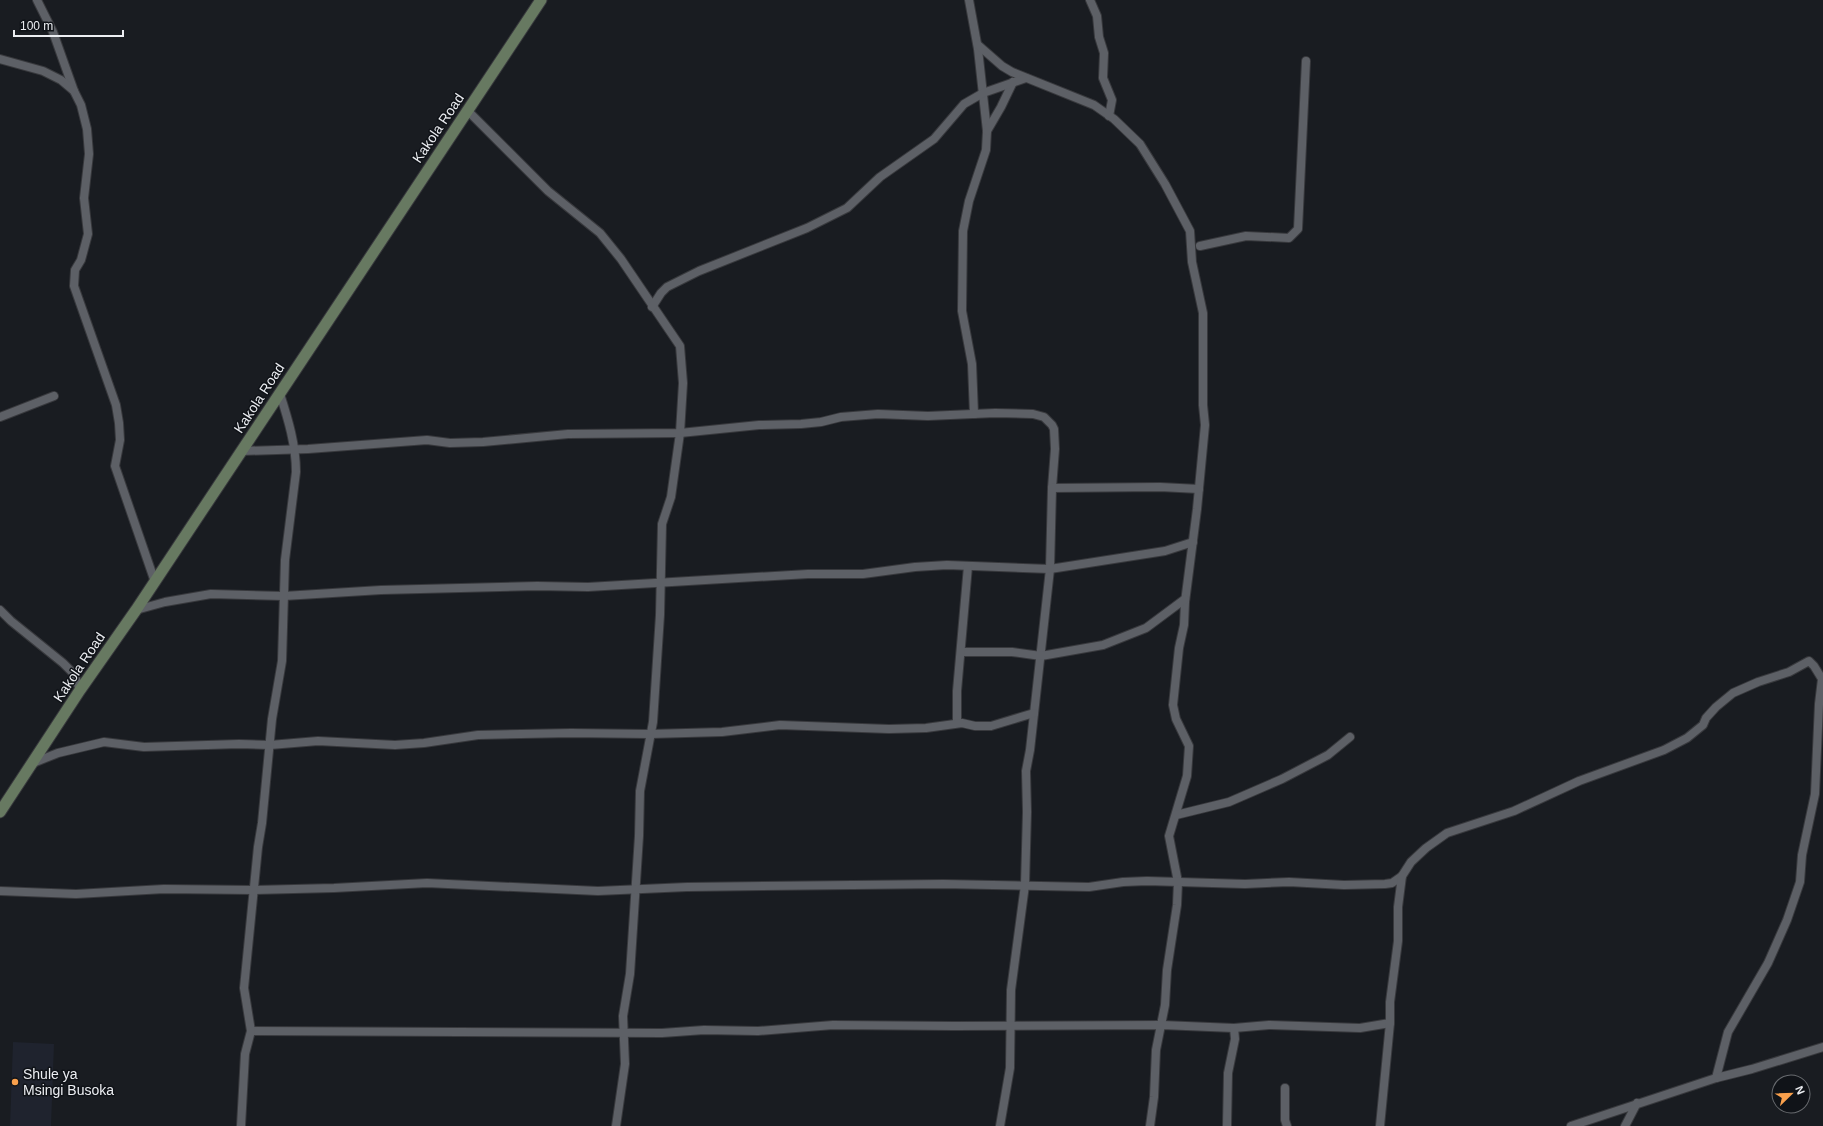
<svg xmlns="http://www.w3.org/2000/svg" width="1823" height="1126" font-family="Helvetica,sans-serif">
  <style>
    .built { fill: #1f232e }
    .lines { fill: none; stroke-linecap: round; stroke-linejoin: round }
    .minor-casing { stroke: #38393d; stroke-width: 10 }
    .secondary-casing { stroke: #38393d; stroke-width: 13 }
    .minor { stroke: #5d6066; stroke-width: 8 }
    .secondary { stroke: #677961; stroke-width: 11 }
    .poi-dot { fill: #f9a04c; stroke: #101318; stroke-width: 1.5 }
    .labels { text-anchor: middle; stroke-width: 3; stroke-linejoin: round; paint-order: stroke }
    .street-label { font-size: 14px; fill: #eceef2; stroke: #101318 }
    .poi-label { font-size: 14px; fill: #eceef2; stroke: #101318; text-anchor: start }
  </style>
  <rect width="100%" height="100%" fill="#191c21"/>
  <!-- built -->
  <polygon class="built" points="13,1042 54,1044 51,1126 10,1126"/>
  <g class="lines">
    <defs>
      <g id="minor">
        <polyline points="37,0 53,32 74,91"/>
        <polyline points="969,0 978,49 987,131 986,150 969,201 963,231 962,311 972,364 974,414"/>
        <polyline points="1090,0 1097,16 1099,37 1104,53 1103,78 1112,100 1109,116"/>
        <polyline points="978,45 1002,66 1012,72 1094,105 1114,119 1140,144 1165,184 1190,231 1192,262 1203,313 1203,405 1205,425 1197,509 1185,602 1184,625 1179,648 1173,705 1176,719 1189,746 1187,776 1169,836 1178,882 1177,905 1167,970 1165,1005 1156,1050 1154,1097 1150,1126"/>
        <polyline points="0,59 43,71 61,80 74,91 81,105 87,129 89,154 84,198 88,234 81,260 75,270 74,286 116,405 119,423 120,440 115,466 155,582"/>
        <polyline points="468,111 548,191 600,233 621,259 680,346 683,383 680,433 671,497 662,524 660,615 653,722 640,791 639,836 630,974 623,1016 625,1064 616,1126"/>
        <polyline points="987,131 1001,107 1013,82"/>
        <polyline points="1200,246 1246,236 1289,238 1298,229 1306,61"/>
        <polyline points="652,307 661,293 667,287 699,271 807,228 847,208 880,177 934,139 964,104 983,93 1026,78"/>
        <polyline points="0,417 54,396"/>
        <polyline points="242,451 308,449 427,440 450,443 483,442 568,434 680,433 759,425 801,424 821,422 841,417 878,414 928,416 995,413 1033,414 1044,417 1052,425 1054,429 1055,449 1052,488 1050,569 1030,750 1026,771 1027,812 1025,885 1011,990 1010,1068 1000,1126"/>
        <polyline points="1052,488 1160,487 1199,489"/>
        <polyline points="0,610 11,621 63,663 74,674 80,690"/>
        <polyline points="136,610 165,602 211,594 284,596 381,590 537,586 588,587 808,574 863,574 915,567 947,565 1050,569 1165,551 1193,542"/>
        <polyline points="961,652 1012,652 1041,656 1103,645 1146,628 1185,599"/>
        <polyline points="957,723 957,691 968,566"/>
        <polyline points="33,763 58,753 104,742 144,747 239,744 270,745 318,741 395,745 424,743 478,735 571,733 650,734 722,732 780,725 889,729 926,728 962,723 975,726 991,726 1034,713"/>
        <polyline points="1176,815 1229,802 1282,779 1328,755 1350,737"/>
        <polyline points="0,891 76,894 164,889 254,890 334,888 427,883 598,891 687,887 943,884 1089,887 1123,882 1147,881 1245,884 1289,882 1344,885 1385,884 1392,883 1402,876 1411,862 1426,848 1447,833 1514,811 1579,781 1664,750 1687,738 1703,725 1706,718 1716,707 1733,693 1758,682 1789,672 1809,661 1814,666 1822,679 1819,704 1815,794 1802,855 1800,882 1787,920 1768,963 1728,1032 1716,1078"/>
        <polyline points="251,1031 662,1033 704,1030 758,1031 833,1025 954,1026 1162,1025 1234,1028 1269,1025 1360,1028 1390,1023"/>
        <polyline points="1285,1088 1285,1120 1287,1126"/>
        <path d="M241 1126 245 1054 251 1031 244 988 258 847 262 823 272 719 282 661 285 560 296 472C296 445 288 419 280 394"/>
        <polyline points="1227,1126 1228,1073 1235,1039 1234,1028"/>
        <polyline points="1380,1126 1390,1023 1390,1002 1398,941 1398,907 1402,876"/>
        <polyline points="1571,1126 1716,1078 1752,1069 1823,1047"/>
        <polyline points="1625,1126 1637,1103"/>
      </g>
      <polyline id="secondary" points="0,812 80,690 136,610 203,509 541,0"/>
    </defs>
    <!-- minor casing -->
    <use href="#minor" class="minor-casing"/>
    <!-- secondary casing -->
    <use href="#secondary" class="secondary-casing"/>
    <!-- minor -->
    <use href="#minor" class="minor"/>
    <!-- secondary -->
    <use href="#secondary" class="secondary"/>
  </g>
  <!-- markers -->
  <circle class="poi-dot" cx="15" cy="1082" r="4"/>
  <g class="labels">
    <!-- street labels -->
    <g class="street-label">
      <text transform="translate(438 128) rotate(-56)" y="5">Kakola Road</text>
      <text transform="translate(259 398) rotate(-57)" y="5">Kakola Road</text>
      <text transform="translate(79 667) rotate(-56)" y="5">Kakola Road</text>
    </g>
    <!-- poi labels -->
    <g class="poi-label">
      <text x="23" y="1079">Shule ya<tspan x="23" dy="16">Msingi Busoka</tspan></text>
    </g>
  </g>
  <!-- north arrow -->
  <g transform="translate(1791 1094) rotate(67)"><circle r="19" fill="#101318" stroke="#686b6f"/>
  <path d="M0-3L7 15L0 10L-7 15Z" fill="#f9a04c"/>
  <text y="-6" font-size="11" font-weight="bold" text-anchor="middle" fill="#eceef2">N</text>
  </g>
  <!-- scale -->
  <path d="M14 30v6h109v-6" fill="none" stroke="#eceef2" stroke-width="2"/>
  <text x="20" y="30" font-size="12" fill="#eceef2" stroke="#101318" stroke-width="3" paint-order="stroke">100 m</text>
</svg>
